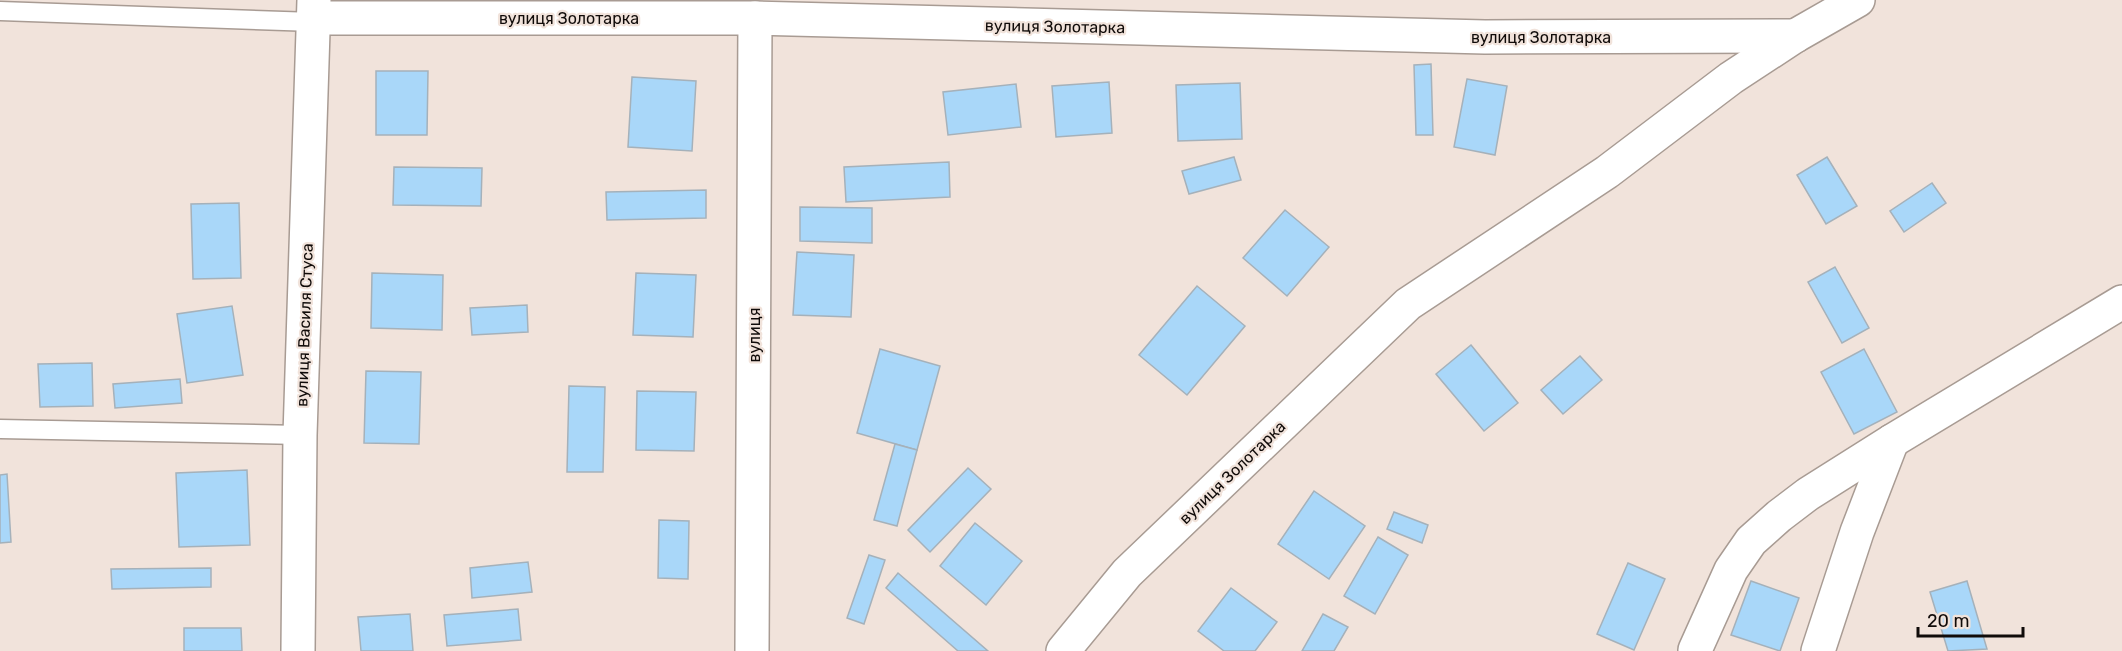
<svg xmlns="http://www.w3.org/2000/svg" width="2122" height="651" font-family="Rubik,sans-serif">
  <style>
    .building { fill: #a9d7f9; stroke: #a5b1ba; stroke-width: 1.5 }
    .lines { fill: none; stroke-linecap: round; stroke-linejoin: round }
    .lane-casing { stroke: #a89b93; stroke-width: 21 }
    .street-casing { stroke: #a89b93; stroke-width: 36 }
    .lane { stroke: #fff; stroke-width: 18 }
    .street { stroke: #fff; stroke-width: 33 }
    .labels { text-anchor: middle; stroke-width: 4.5; stroke-linejoin: round; paint-order: stroke }
    .street-label { font-size: 16px; fill: #100b09; stroke: #f1e3db }
  </style>
  <rect width="100%" height="100%" fill="#f1e3db"/>
  <!-- building -->
  <g class="building">
    <polygon points="1431,64 1433,135 1416,135 1414,65"/>
    <polygon points="376,71 428,71 427,135 376,135"/>
    <polygon points="632,77 696,81 692,151 628,147"/>
    <polygon points="1467,79 1507,86 1495,155 1454,147"/>
    <polygon points="1109,82 1112,133 1056,137 1052,86"/>
    <polygon points="1240,83 1242,139 1178,141 1176,85"/>
    <polygon points="1016,84 1021,127 948,135 943,92"/>
    <polygon points="1234,157 1241,180 1189,194 1182,171"/>
    <polygon points="1827,157 1857,206 1826,224 1797,175"/>
    <polygon points="949,162 950,197 846,202 844,167"/>
    <polygon points="394,167 482,168 481,206 393,205"/>
    <polygon points="1932,183 1946,203 1904,232 1890,211"/>
    <polygon points="706,190 706,218 607,220 606,192"/>
    <polygon points="239,203 241,278 193,279 191,204"/>
    <polygon points="800,207 872,208 872,243 800,241"/>
    <polygon points="1285,210 1329,247 1287,296 1243,258"/>
    <polygon points="797,252 854,255 851,317 793,315"/>
    <polygon points="1835,267 1869,328 1842,343 1808,282"/>
    <polygon points="372,273 443,275 442,330 371,328"/>
    <polygon points="636,273 696,275 693,337 633,335"/>
    <polygon points="1197,286 1245,326 1187,395 1139,355"/>
    <polygon points="527,305 528,332 472,335 470,308"/>
    <polygon points="232,306 243,375 187,383 177,314"/>
    <polygon points="1471,345 1518,403 1484,431 1436,374"/>
    <polygon points="880,349 940,366 917,450 857,433"/>
    <polygon points="1864,349 1897,412 1854,434 1821,372"/>
    <polygon points="1580,356 1602,380 1563,414 1541,390"/>
    <polygon points="92,363 93,406 40,407 38,364"/>
    <polygon points="366,371 421,372 419,444 364,443"/>
    <polygon points="180,379 182,403 115,408 113,384"/>
    <polygon points="569,386 605,387 603,472 567,472"/>
    <polygon points="637,391 696,392 694,451 636,450"/>
    <polygon points="895,444 917,450 897,526 874,520"/>
    <polygon points="968,468 991,489 930,552 908,530"/>
    <polygon points="247,470 250,545 179,547 176,473"/>
    <polygon points="7,474 11,542 0,543 0,475"/>
    <polygon points="1314,491 1365,526 1329,579 1278,544"/>
    <polygon points="1394,512 1428,525 1422,543 1387,529"/>
    <polygon points="659,520 689,521 688,579 658,578"/>
    <polygon points="975,523 1022,561 986,605 940,566"/>
    <polygon points="1378,537 1408,555 1375,614 1344,596"/>
    <polygon points="869,555 885,560 864,624 847,618"/>
    <polygon points="528,562 532,592 472,598 470,568"/>
    <polygon points="1628,563 1665,579 1634,650 1597,634"/>
    <polygon points="211,568 211,587 112,589 111,569"/>
    <polygon points="898,573 988,651 958,651 886,588"/>
    <polygon points="1751,581 1799,598 1780,651 1731,635"/>
    <polygon points="1967,581 1987,649 1948,651 1930,592"/>
    <polygon points="1231,588 1277,622 1255,651 1224,651 1198,631"/>
    <polygon points="518,609 521,640 447,646 444,615"/>
    <polygon points="410,614 413,651 361,651 358,617"/>
    <polygon points="1323,614 1348,627 1334,651 1302,651"/>
    <polygon points="184,628 241,628 242,651 184,651"/>
  </g>
  <g class="lines">
    <defs>
      <g id="lane">
        <polyline points="0,11 314,22"/>
        <polyline points="0,429 300,435"/>
      </g>
      <g id="street">
        <polyline points="314,18 755,18 1485,37 1795,36"/>
        <polyline points="1695,650 1731,570 1751,541 1779,516 1808,494 1892,441 2122,302"/>
        <polyline points="298,651 300,435 314,0"/>
        <polyline points="752,651 755,18"/>
        <polyline points="1063,651 1127,573 1408,304 1607,172 1731,78 1795,36 1858,0"/>
        <polyline points="1818,651 1857,532 1892,441"/>
      </g>
    </defs>
    <!-- lane casing -->
    <use href="#lane" class="lane-casing"/>
    <!-- street casing -->
    <use href="#street" class="street-casing"/>
    <!-- lane -->
    <use href="#lane" class="lane"/>
    <!-- street -->
    <use href="#street" class="street"/>
  </g>
  <g class="labels">
    <!-- street labels -->
    <g class="street-label">
      <text x="569" y="24">вулиця Золотарка</text>
      <text transform="translate(1055 26) rotate(1)" y="6">вулиця Золотарка</text>
      <text x="1541" y="43">вулиця Золотарка</text>
      <text transform="translate(304 325) rotate(-88)" y="6">вулиця Василя Стуса</text>
      <text transform="translate(754 335) rotate(-90)" y="6">вулиця</text>
      <text transform="translate(1232 472) rotate(-44)" y="6">вулиця Золотарка</text>
    </g>
  </g>
  <!-- scale -->
  <path d="M1918 627v9h105v-9" fill="none" stroke="#100b09" stroke-width="3"/>
  <text x="1927" y="627" font-size="18" fill="#100b09" stroke="#f1e3db" stroke-width="4.5" paint-order="stroke">20 m</text>
</svg>
